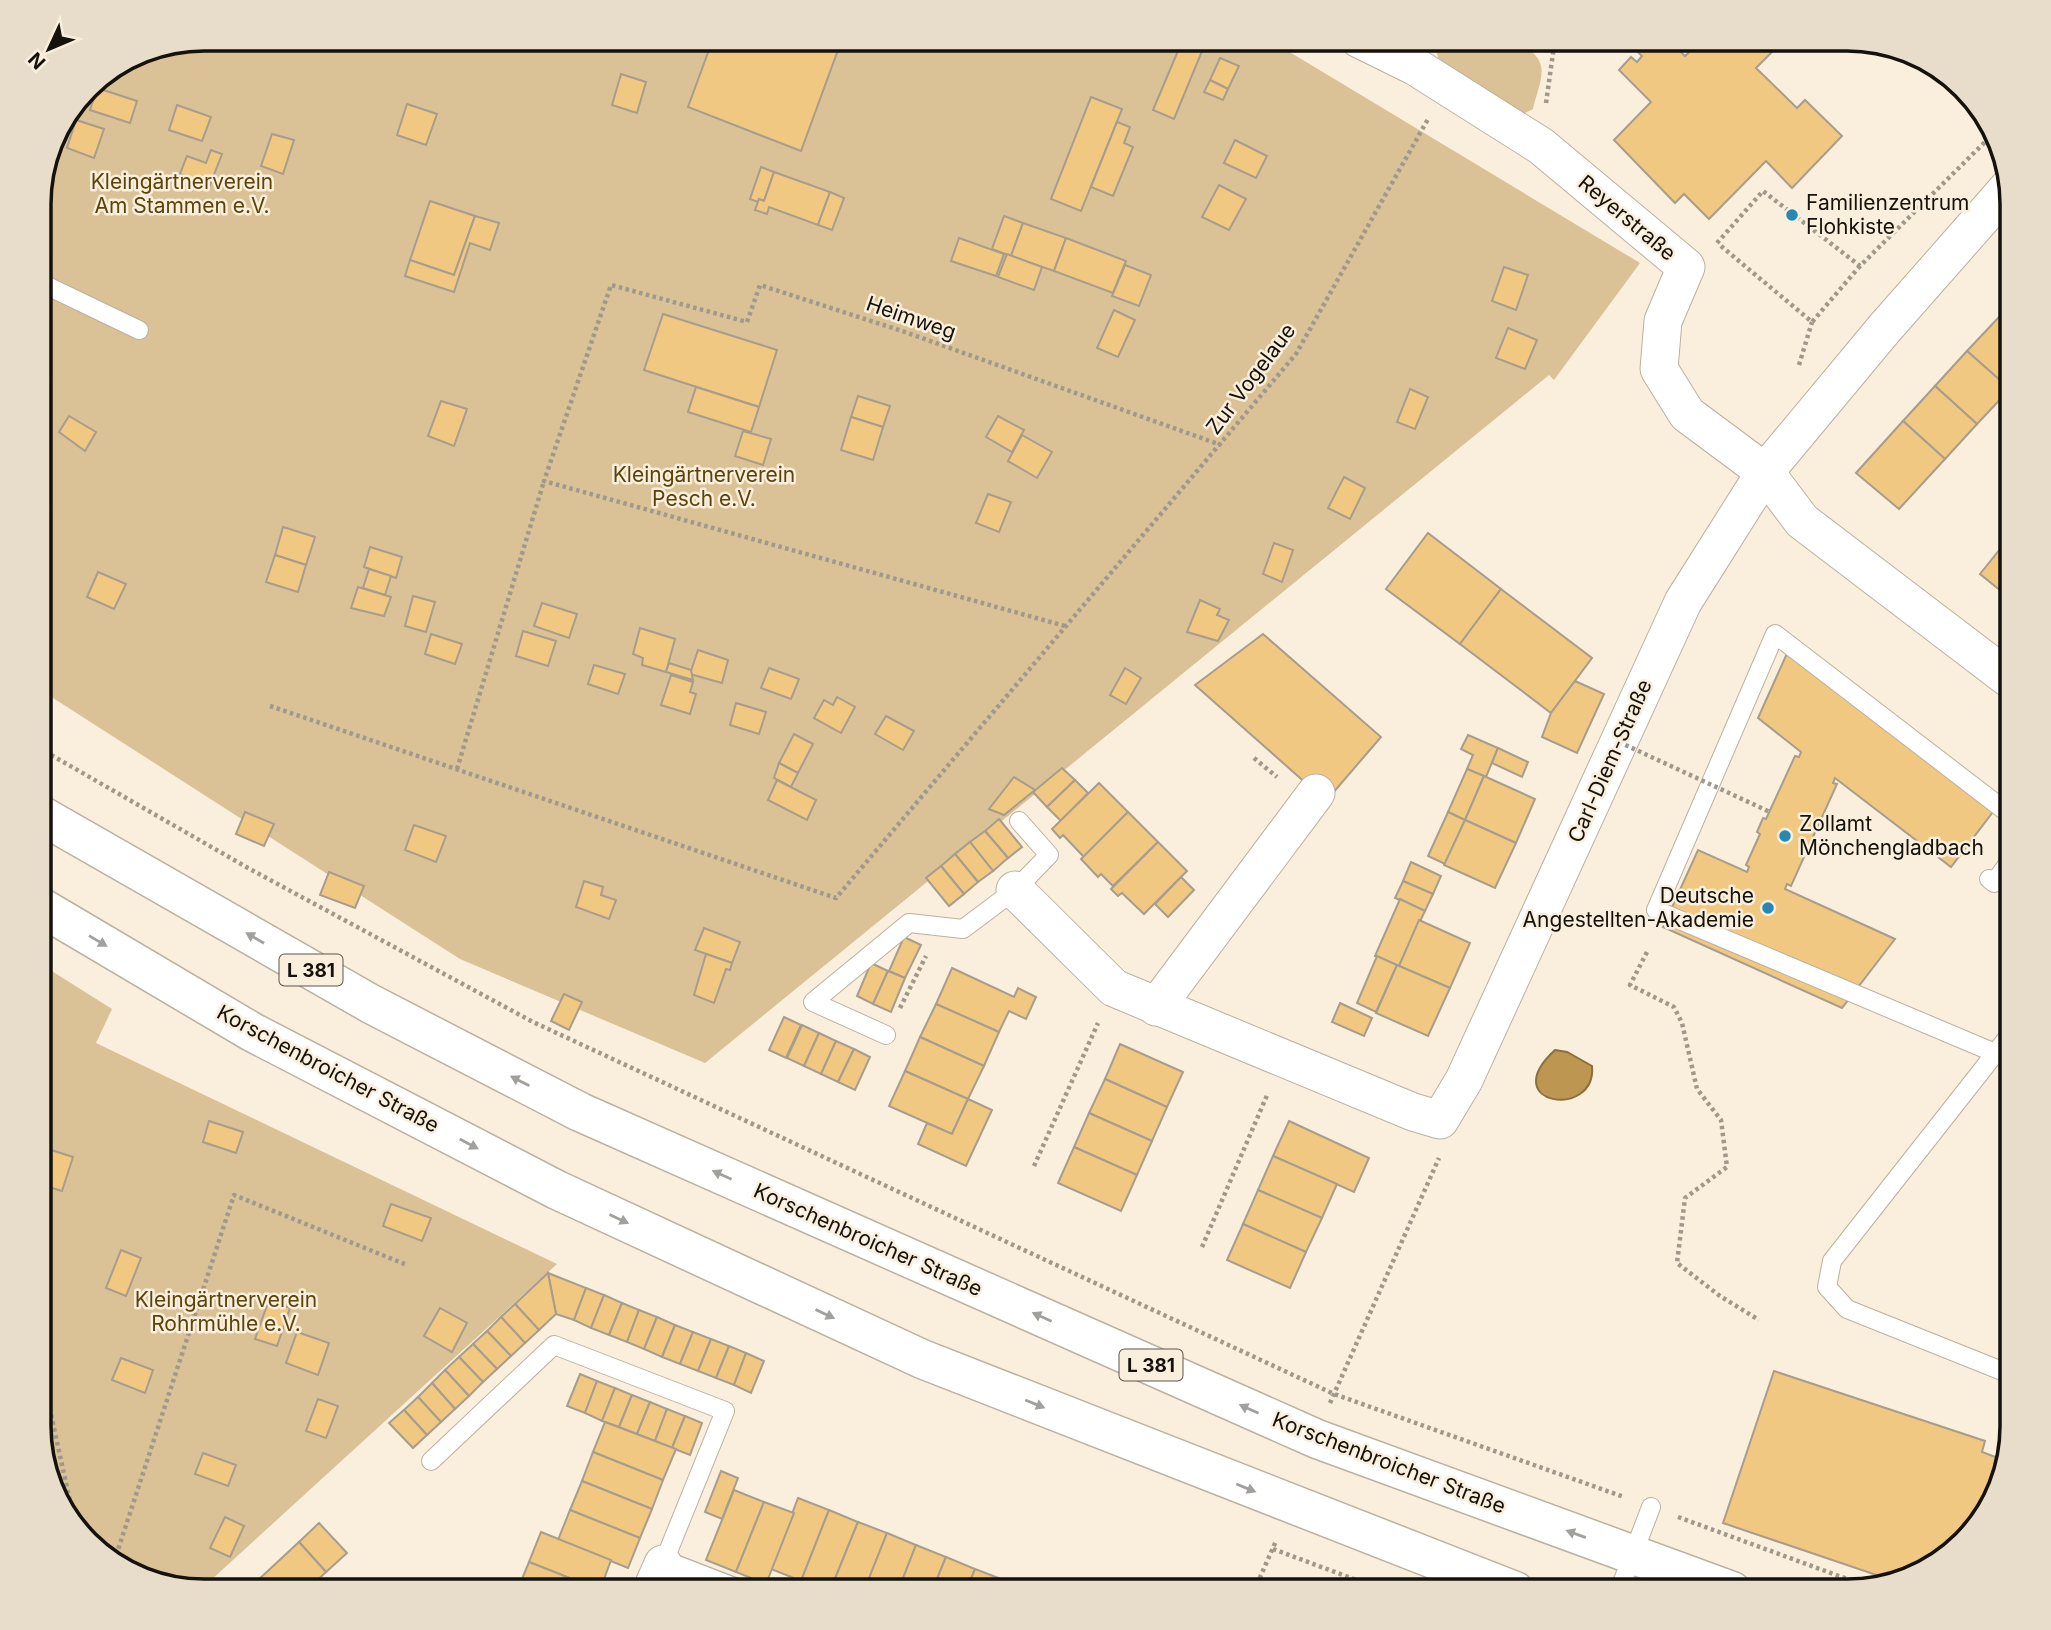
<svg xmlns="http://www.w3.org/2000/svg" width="2051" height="1630" font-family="Inter,sans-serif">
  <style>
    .green { fill: #dac196 }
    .water { fill: #bd9751; stroke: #8b6f3c; stroke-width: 2 }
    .building { fill: #f0c882; stroke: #a89d8c; stroke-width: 2 }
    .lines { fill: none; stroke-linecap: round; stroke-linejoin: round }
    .service-casing { stroke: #bbb19f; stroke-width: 20 }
    .pedestrian-casing { stroke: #bbb19f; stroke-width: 29 }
    .minor-casing { stroke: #bbb19f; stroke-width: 39 }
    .primary-casing { stroke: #bbb19f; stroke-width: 41 }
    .path { stroke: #a0988a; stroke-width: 4.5; stroke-dasharray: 3.5 3.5; stroke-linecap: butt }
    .service { stroke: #fff; stroke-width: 18 }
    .pedestrian { stroke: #fff; stroke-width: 26 }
    .minor { stroke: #fff; stroke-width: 37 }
    .primary { stroke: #fff; stroke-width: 38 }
    .path-bridge { stroke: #a0988a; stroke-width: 4.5; stroke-dasharray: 3.5 3.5; stroke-linecap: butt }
    .oneway { fill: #a1a09d }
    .poi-dot { fill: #2589b3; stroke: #faefdc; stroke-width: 2.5 }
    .labels { text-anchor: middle; stroke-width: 5; stroke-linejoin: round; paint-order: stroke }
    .shield { fill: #faefdc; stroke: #5a544a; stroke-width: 2 }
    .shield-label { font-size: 19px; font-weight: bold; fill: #15120b }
    .park-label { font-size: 21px; fill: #5d430a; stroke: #faefdc }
    .poi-label { font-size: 21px; fill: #15120b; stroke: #faefdc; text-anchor: start }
    .street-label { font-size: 21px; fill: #15120b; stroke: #faefdc }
    .rim { fill: none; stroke: #15120b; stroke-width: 3.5 }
  </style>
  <rect width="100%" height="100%" fill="#faefdc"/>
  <!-- green -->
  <g class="green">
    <polygon points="204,39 1268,39 1640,263 1554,380 1549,375 705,1063 460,959 39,689 39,192 56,130 94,80 141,51"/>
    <path d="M1434 39C1459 39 1534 33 1541 66 1544 78 1535 97 1533 109L1523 114 1439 62Z"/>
    <polygon points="39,963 112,1009 96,1043 557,1264 199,1591 141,1579 95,1551 55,1499 39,1437"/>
  </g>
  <!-- water -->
  <path class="water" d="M1555 1050 1567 1052 1592 1066C1597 1120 1495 1105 1555 1050Z"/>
  <!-- building -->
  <g class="building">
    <polygon points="713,39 842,39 801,151 688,107"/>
    <polygon points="1183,39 1207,39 1174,119 1153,110"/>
    <polygon points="1624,39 1667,39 1685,56 1703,39 1766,39 1776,48 1756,68 1797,108 1805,100 1842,136 1792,188 1766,161 1709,219 1684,194 1675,203 1614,140 1651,102 1619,70 1631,57 1637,62 1642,56"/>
    <polygon points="1220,58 1239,66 1228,89 1210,80"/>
    <polygon points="621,74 646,82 637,113 612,105"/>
    <polygon points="1210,80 1228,89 1223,100 1204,92"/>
    <polygon points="97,88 137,101 130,123 90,110"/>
    <polygon points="1091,97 1122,109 1081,211 1051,199"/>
    <polygon points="407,104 437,114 426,145 397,135"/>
    <polygon points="177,105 211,117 202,141 169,130"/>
    <polygon points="76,120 104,129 94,158 67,148"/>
    <polygon points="1117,122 1130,127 1124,143 1133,147 1113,196 1091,187"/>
    <polygon points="272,134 294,140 283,174 261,166"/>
    <polygon points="1235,140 1267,156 1256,178 1224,163"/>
    <polygon points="211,150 222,154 210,185 180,174 187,156 206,163"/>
    <polygon points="761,167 774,172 764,201 759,199 758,202 750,199"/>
    <polygon points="774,172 830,192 818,225 769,207 767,214 755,210 759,199 764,201"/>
    <polygon points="1219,185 1246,199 1229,230 1202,217"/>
    <polygon points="830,192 844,198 832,230 818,225"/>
    <polygon points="430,201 475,216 454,275 410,260"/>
    <polygon points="475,216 499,223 490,250 470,243 454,292 405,276 410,260 454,275"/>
    <polygon points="1004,216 1023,223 1011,256 992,249"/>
    <polygon points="1023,223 1066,238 1054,271 1011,256"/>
    <polygon points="959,238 1004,254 996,276 951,261"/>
    <polygon points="1066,238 1126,261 1113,293 1054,271"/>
    <polygon points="1007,254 1042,267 1034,290 998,277"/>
    <polygon points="1125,265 1151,275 1139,306 1112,296"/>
    <polygon points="1504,267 1528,275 1516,310 1492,301"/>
    <polygon points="2012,302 2012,327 2000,316"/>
    <polygon points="1114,310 1135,320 1118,357 1097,348"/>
    <polygon points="663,314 777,350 759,407 644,370"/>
    <polygon points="2000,316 2012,327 2012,386 2010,389 1967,351"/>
    <polygon points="1508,328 1537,340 1525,369 1496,358"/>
    <polygon points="1967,351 2010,389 1977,424 1935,386"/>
    <polygon points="1935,386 1977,424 1945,459 1903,421"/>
    <polygon points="696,387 759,407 751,432 688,412"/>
    <polygon points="1410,389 1428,397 1415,429 1397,422"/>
    <polygon points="858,396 890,406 883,427 851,417"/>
    <polygon points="441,401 467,409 454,446 428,436"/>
    <polygon points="69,416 96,432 85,451 59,432"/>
    <polygon points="998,416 1024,430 1012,452 986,437"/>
    <polygon points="851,417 883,427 873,460 841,450"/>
    <polygon points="1903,421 1945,459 1899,509 1856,473"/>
    <polygon points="743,431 771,439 763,465 735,456"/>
    <polygon points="1022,435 1052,452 1037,478 1008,461"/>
    <polygon points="1344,477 1365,488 1350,519 1328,508"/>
    <polygon points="988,494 1011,502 999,532 976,523"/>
    <polygon points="283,527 315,537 306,565 275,555"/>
    <polygon points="1428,533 1501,589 1460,644 1386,589"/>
    <polygon points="2012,534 2012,600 1980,574"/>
    <polygon points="1274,543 1293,550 1282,582 1263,574"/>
    <polygon points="370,547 402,557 396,578 364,567"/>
    <polygon points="275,555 306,565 298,592 266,582"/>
    <polygon points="369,569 391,576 385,595 363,588"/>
    <polygon points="98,572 126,584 114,609 87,597"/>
    <polygon points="358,587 391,597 384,616 351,608"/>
    <polygon points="1501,589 1592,658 1551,713 1460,644"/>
    <polygon points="413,596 435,602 426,632 405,626"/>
    <polygon points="1200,600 1220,609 1217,615 1229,620 1218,641 1187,632"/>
    <polygon points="542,603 577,614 569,638 534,626"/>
    <polygon points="640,628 675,639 666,672 642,665 643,658 633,654"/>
    <polygon points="523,631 556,641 548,666 516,656"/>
    <polygon points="431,634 462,644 455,664 425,654"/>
    <polygon points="1263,634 1381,737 1326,801 1195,685"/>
    <polygon points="1793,640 2002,800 1951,867 1835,778 1833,783 1837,784 1791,886 1787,884 1785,889 1895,939 1842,1008 1663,927 1698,850 1747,872 1749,867 1746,865 1760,834 1757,832 1763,818 1766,819 1795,756 1799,757 1801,752 1758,718"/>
    <polygon points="698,650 728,660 722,683 690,674"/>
    <polygon points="669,663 691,670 693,680 666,672"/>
    <polygon points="594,665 625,674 618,694 588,684"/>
    <polygon points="769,668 799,679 791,699 761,688"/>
    <polygon points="1125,668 1141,678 1126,704 1110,695"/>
    <polygon points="671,675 693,682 690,692 696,694 690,714 661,705"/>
    <polygon points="1575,681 1604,694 1577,753 1542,737 1551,713"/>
    <polygon points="837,697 855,707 841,733 814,718 824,700 833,705"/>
    <polygon points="736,703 766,712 759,734 730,725"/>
    <polygon points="886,716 914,731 903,750 875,734"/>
    <polygon points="794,734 813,744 798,773 779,763"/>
    <polygon points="1468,735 1498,748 1486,777 1467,769 1473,755 1461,749"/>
    <polygon points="1498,748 1528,762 1522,777 1492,763"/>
    <polygon points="779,763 798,773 791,787 774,778"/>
    <polygon points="1062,768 1075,780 1047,807 1033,792"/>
    <polygon points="1467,769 1484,776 1465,820 1448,812"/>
    <polygon points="1484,776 1535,799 1516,843 1465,820"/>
    <polygon points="1014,777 1035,790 1004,815 989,809"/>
    <polygon points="777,780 816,800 807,820 768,800"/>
    <polygon points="1075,780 1088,793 1061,821 1047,807"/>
    <polygon points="1099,783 1128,812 1084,857 1063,835 1060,838 1052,829"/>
    <polygon points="245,812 274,824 264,846 236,834"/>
    <polygon points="1128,812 1158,842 1113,886 1101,874 1098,877 1081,859"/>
    <polygon points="1448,812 1465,820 1445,864 1428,856"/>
    <polygon points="999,819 1022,847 1008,858 985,831"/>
    <polygon points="1465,820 1516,843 1495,888 1444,865"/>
    <polygon points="414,825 446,836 436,862 405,850"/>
    <polygon points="985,831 1008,858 993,871 970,842"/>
    <polygon points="970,842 993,871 978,882 955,854"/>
    <polygon points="1158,842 1187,871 1144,914 1122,893 1118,896 1111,889"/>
    <polygon points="955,854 978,882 964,894 941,866"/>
    <polygon points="1411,862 1441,876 1433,894 1403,881"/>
    <polygon points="941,866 964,894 949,906 926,878"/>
    <polygon points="329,872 364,886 355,908 320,895"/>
    <polygon points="1181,877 1194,890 1168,917 1155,904"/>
    <polygon points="584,881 603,887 601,895 616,900 609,919 576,907"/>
    <polygon points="1403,881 1433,894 1425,911 1395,898"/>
    <polygon points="1400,899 1425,911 1399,966 1375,956"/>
    <polygon points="1419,920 1470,943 1450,988 1399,966"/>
    <polygon points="704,928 740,942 732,963 695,950"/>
    <polygon points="904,937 921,945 905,978 889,971"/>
    <polygon points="706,954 732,963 730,970 726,969 714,1003 694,995"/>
    <polygon points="1377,956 1397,965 1376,1012 1357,1003"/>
    <polygon points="871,963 888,971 873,1004 857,996"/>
    <polygon points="1397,965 1450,988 1428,1036 1376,1013"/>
    <polygon points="952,968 1014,997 1018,988 1036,997 1026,1019 1009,1011 999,1032 936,1004"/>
    <polygon points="888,971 905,978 891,1012 873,1004"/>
    <polygon points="564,994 582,1002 569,1030 551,1021"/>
    <polygon points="1340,1003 1372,1018 1364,1036 1332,1022"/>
    <polygon points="936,1004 999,1032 984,1066 920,1037"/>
    <polygon points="784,1017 801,1025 786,1058 769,1050"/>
    <polygon points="802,1025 819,1033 804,1066 787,1058"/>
    <polygon points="819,1033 836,1041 821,1074 804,1066"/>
    <polygon points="920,1037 984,1066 968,1099 905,1071"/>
    <polygon points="836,1041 854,1049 838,1082 821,1074"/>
    <polygon points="1120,1044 1183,1072 1167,1107 1105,1079"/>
    <polygon points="854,1049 870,1057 855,1090 838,1082"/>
    <polygon points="905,1071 968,1099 952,1134 889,1106"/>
    <polygon points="1105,1079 1167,1107 1152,1141 1089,1113"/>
    <polygon points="968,1099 992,1110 966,1166 918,1144 927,1123 952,1134"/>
    <polygon points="1089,1113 1152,1141 1137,1175 1074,1147"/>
    <polygon points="209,1121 243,1132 236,1153 203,1142"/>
    <polygon points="1289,1121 1369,1158 1354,1192 1273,1156"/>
    <polygon points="1074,1147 1137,1175 1121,1211 1058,1183"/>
    <polygon points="48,1149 73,1157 62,1191 39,1184"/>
    <polygon points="1273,1156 1337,1184 1322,1218 1258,1190"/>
    <polygon points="1258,1190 1322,1218 1306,1252 1243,1224"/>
    <polygon points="391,1204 431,1218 422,1241 383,1226"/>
    <polygon points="1243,1224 1306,1252 1290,1288 1227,1260"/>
    <polygon points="121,1250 141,1258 126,1296 106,1288"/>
    <polygon points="548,1273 586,1288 574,1320 556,1314"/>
    <polygon points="548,1273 556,1314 539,1330 515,1304"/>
    <polygon points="586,1288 604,1295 591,1328 574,1320"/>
    <polygon points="604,1295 622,1303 609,1335 591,1328"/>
    <polygon points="269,1300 290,1308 277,1346 255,1339"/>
    <polygon points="622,1303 639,1310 627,1342 609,1335"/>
    <polygon points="515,1304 539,1330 525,1343 501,1317"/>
    <polygon points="440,1308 467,1323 452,1352 424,1336"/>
    <polygon points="639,1310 657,1317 644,1349 627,1342"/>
    <polygon points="501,1317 525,1343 511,1356 487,1331"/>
    <polygon points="657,1317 675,1325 662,1357 644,1349"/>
    <polygon points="675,1325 693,1332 680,1364 662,1357"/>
    <polygon points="487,1331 511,1356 497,1369 473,1344"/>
    <polygon points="297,1332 329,1343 318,1375 286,1363"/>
    <polygon points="693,1332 711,1339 698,1371 680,1364"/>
    <polygon points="711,1339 729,1346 716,1378 698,1371"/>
    <polygon points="473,1344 497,1369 483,1382 459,1357"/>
    <polygon points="729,1346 746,1353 734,1385 716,1378"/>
    <polygon points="746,1353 764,1361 751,1393 734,1385"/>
    <polygon points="459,1357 483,1382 469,1396 445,1370"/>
    <polygon points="121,1358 153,1370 145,1393 112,1380"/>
    <polygon points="445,1370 469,1396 455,1409 432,1383"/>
    <polygon points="1774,1371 1985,1441 1982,1452 2006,1461 2000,1489 1972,1535 1920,1575 1894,1581 1723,1523"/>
    <polygon points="580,1374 597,1381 585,1413 567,1406"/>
    <polygon points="597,1381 615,1388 602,1421 585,1413"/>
    <polygon points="432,1383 455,1409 441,1422 418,1397"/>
    <polygon points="615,1388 632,1395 619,1427 602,1421"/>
    <polygon points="632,1395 650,1402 637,1434 619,1427"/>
    <polygon points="418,1397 441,1422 427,1435 404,1410"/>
    <polygon points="318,1399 338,1406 326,1438 306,1431"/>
    <polygon points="650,1402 667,1409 655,1441 637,1434"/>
    <polygon points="667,1409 685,1416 672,1448 655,1441"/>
    <polygon points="404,1410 427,1435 413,1448 389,1423"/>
    <polygon points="685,1416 702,1423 690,1455 672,1448"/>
    <polygon points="605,1422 676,1449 663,1480 593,1452"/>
    <polygon points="593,1452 663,1480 652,1509 582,1481"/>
    <polygon points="203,1453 236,1465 228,1486 195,1474"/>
    <polygon points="721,1471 738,1478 722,1519 705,1512"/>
    <polygon points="582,1481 652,1509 640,1538 570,1510"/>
    <polygon points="734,1490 764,1502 736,1572 706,1560"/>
    <polygon points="798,1498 829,1510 801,1581 771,1569"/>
    <polygon points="764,1502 794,1513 766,1584 736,1572"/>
    <polygon points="570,1510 640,1538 628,1568 558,1540"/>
    <polygon points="829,1510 858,1522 830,1591 801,1581"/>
    <polygon points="225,1517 244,1526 230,1557 210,1548"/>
    <polygon points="858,1522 887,1533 864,1591 830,1591"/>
    <polygon points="319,1523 347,1553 326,1572 299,1542"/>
    <polygon points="541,1532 611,1560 600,1590 529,1562"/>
    <polygon points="887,1533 916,1545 898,1591 864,1591"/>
    <polygon points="299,1542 326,1572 306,1591 267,1591 257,1581"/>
    <polygon points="916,1545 946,1557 932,1591 898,1591"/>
    <polygon points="946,1557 975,1569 966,1591 932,1591"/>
    <polygon points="529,1562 600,1590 599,1591 517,1591"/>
    <polygon points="975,1569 1004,1580 1000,1591 966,1591"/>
    <polygon points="1004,1580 1033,1591 1000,1591"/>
    <polygon points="1287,1581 1314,1591 1283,1591"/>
  </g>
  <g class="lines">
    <defs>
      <g id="service">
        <polyline points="1414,39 1416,67"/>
        <polyline points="39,282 139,330"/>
        <polyline points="1989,879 1994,883 2012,858"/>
        <polyline points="886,1035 813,1002 909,923 963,929 1015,890 1049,855 1019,821"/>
        <polyline points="1995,1053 1656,910 1775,634 2012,816"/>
        <polyline points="2012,1375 1847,1309 1827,1287 1832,1261 2012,1032"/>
        <polyline points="431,1461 554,1345 725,1411 663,1564"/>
        <polyline points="1619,1591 1651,1507"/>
      </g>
      <polyline id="pedestrian" points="663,1564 733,1591"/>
      <g id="minor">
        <polyline points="1359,39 1416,67 1541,146 1686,267 1663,321 1659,369 1687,414 1765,472 1802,521 2012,681"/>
        <polyline points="1015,890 1114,988 1413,1112 1440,1120 1464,1080 1683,602 1765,472 1884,329 2009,187"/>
        <polyline points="1156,1007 1316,793"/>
        <polyline points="651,1591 663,1564"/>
      </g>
      <g id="primary">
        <polyline points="39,814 371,1004 580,1112 1317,1439 1732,1591"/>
        <polyline points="39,906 252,1032 557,1190 922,1359 1515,1591"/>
      </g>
    </defs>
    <!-- service casing -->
    <use href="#service" class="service-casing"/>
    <!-- pedestrian casing -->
    <use href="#pedestrian" class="pedestrian-casing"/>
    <!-- minor casing -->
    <use href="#minor" class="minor-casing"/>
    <!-- primary casing -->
    <use href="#primary" class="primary-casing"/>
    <!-- path -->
    <g class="path">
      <polyline points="1547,39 1555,42"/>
      <polyline points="1546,103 1555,39"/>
      <polyline points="1717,243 1763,191 1860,266 1996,131"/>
      <polyline points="1721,246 1812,322 1860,266"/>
      <polyline points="1799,365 1812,322"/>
      <polyline points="1065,626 544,481 611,285 747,322 760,285 905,332 1221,445"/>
      <polyline points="270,706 836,898 1296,354 1428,119"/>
      <polyline points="39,748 248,868 533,1022 1334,1394 1624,1497"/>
      <polyline points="1254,758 1277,777"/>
      <polyline points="457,769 544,481"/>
      <polyline points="1647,952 1630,985 1674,1007 1682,1023 1697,1089 1721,1120 1727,1167 1685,1198 1677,1263 1720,1296 1759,1320"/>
      <polyline points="900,1008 926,956"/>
      <polyline points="1034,1166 1098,1023"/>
      <polyline points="1202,1247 1268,1093"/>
      <polyline points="39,1360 75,1524"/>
      <polyline points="1330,1403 1439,1158"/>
      <polyline points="1678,1517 1869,1587"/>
      <polyline points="1273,1549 1386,1591"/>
      <polyline points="114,1562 234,1195 407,1265"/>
      <polyline points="1254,1591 1276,1541"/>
    </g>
    <!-- service -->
    <use href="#service" class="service"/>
    <!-- pedestrian -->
    <use href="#pedestrian" class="pedestrian"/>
    <!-- minor -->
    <use href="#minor" class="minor"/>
    <!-- primary -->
    <use href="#primary" class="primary"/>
    <!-- path-bridge -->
    <polyline class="path-bridge" points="1619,742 1770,812"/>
  </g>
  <!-- one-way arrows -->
  <defs><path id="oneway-solid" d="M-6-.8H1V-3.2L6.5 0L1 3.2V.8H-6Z" transform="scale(1.75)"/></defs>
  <g class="oneway">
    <use href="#oneway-solid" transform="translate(255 938) rotate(-150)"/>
    <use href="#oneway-solid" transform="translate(98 941) rotate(31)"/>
    <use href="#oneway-solid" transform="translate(520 1081) rotate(-153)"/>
    <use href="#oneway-solid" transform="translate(469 1144) rotate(28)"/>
    <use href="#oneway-solid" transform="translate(722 1175) rotate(-156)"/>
    <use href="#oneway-solid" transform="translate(619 1219) rotate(25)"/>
    <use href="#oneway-solid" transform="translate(825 1314) rotate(25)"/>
    <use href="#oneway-solid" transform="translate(1042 1317) rotate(-156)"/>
    <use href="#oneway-solid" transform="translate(1035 1404) rotate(22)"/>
    <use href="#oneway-solid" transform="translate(1249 1409) rotate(-156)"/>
    <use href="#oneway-solid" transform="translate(1246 1488) rotate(22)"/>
    <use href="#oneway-solid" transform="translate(1576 1534) rotate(-160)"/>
  </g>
  <!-- markers -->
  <g class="poi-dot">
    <circle cx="1792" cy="215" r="7"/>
    <circle cx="1785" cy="836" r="7"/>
    <circle cx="1768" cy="908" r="7"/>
  </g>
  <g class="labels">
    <!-- shield labels -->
    <g class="shield">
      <rect x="279.5" y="954.5" width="63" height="31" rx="5"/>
      <rect x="1119.5" y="1349.5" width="63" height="31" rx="5"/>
    </g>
    <g class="shield-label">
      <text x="311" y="977">L 381</text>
      <text x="1151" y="1372">L 381</text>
    </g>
    <!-- park labels -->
    <g class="park-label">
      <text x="182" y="189">Kleingärtnerverein<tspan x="182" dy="24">Am Stammen e.V.</tspan></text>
      <text x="704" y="482">Kleingärtnerverein<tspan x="704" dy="24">Pesch e.V.</tspan></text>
      <text x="226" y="1307">Kleingärtnerverein<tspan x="226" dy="24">Rohrmühle e.V.</tspan></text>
    </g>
    <!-- poi labels -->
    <g class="poi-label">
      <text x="1806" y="210">Familienzentrum<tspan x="1806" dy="24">Flohkiste</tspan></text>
      <text x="1799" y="831">Zollamt<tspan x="1799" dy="24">Mönchengladbach</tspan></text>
      <text x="1754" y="903" text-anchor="end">Deutsche<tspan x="1754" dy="24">Angestellten-Akademie</tspan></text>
    </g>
    <!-- street labels -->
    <g class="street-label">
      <text transform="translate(1627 218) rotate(40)" y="7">Reyerstraße</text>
      <text transform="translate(911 318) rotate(19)" y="7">Heimweg</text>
      <text transform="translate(1251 379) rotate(-53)" y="7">Zur Vogelaue</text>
      <text transform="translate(1610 761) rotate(-66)" y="7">Carl-Diem-Straße</text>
      <text transform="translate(328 1069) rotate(28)" y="7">Korschenbroicher Straße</text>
      <text transform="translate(868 1240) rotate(24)" y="7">Korschenbroicher Straße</text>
      <text transform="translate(1389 1463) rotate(21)" y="7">Korschenbroicher Straße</text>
    </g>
  </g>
  <!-- crop -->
  <path d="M0 0H2051V1630H0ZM204 51H1847A153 153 0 0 1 2000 204V1426A153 153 0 0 1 1847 1579H204A153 153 0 0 1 51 1426V204A153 153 0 0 1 204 51Z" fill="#e8ddcb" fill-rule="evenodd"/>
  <path class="rim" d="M204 51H1847A153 153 0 0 1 2000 204V1426A153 153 0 0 1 1847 1579H204A153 153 0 0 1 51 1426V204A153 153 0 0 1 204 51Z"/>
  <!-- north arrow -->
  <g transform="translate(49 49) rotate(226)" stroke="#faefdc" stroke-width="5" paint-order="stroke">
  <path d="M0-5L12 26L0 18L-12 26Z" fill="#15120b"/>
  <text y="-10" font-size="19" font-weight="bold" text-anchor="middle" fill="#15120b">N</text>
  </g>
</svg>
